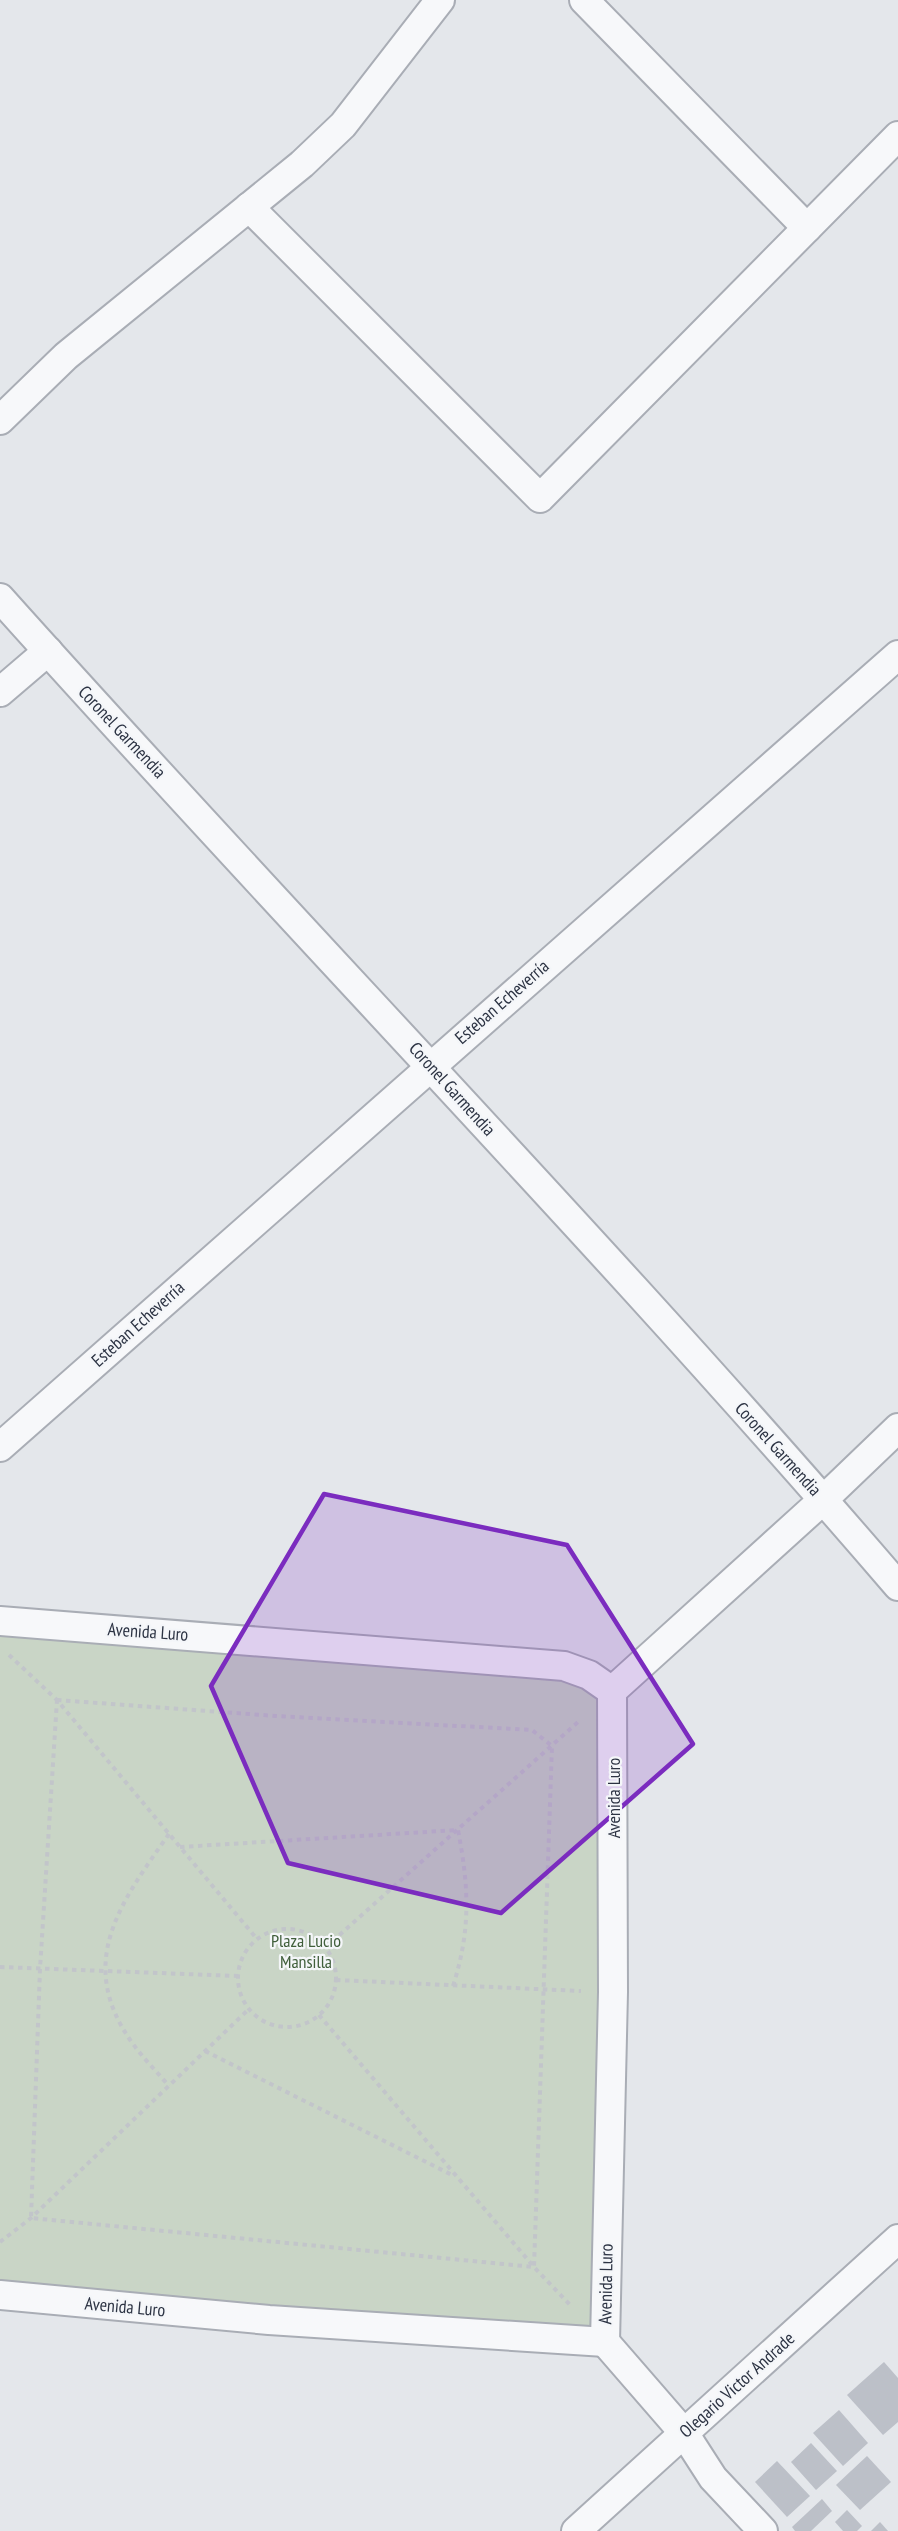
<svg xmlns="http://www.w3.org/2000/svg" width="898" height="2531" font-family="'PT Sans Narrow',sans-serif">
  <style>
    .green { fill: #c9d5c6 }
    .building { fill: #bcc0c8 }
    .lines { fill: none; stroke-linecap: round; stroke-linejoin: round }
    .minor-casing { stroke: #a9adb5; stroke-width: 32 }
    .path { stroke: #c2c5ca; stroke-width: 4; stroke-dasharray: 4.5 4.5; stroke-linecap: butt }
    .minor { stroke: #f7f8fa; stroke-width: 28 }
    .marked { fill: #7b2cbf; fill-opacity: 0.2; stroke: #7b2cbf; stroke-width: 4.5; stroke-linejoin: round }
    .labels { text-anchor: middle; stroke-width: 4.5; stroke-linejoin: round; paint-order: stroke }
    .street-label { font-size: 18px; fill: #2c3343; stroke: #f4f6f9 }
    .park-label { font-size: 18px; fill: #3f5e3a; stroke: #f4f6f9 }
  </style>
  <rect width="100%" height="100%" fill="#e4e7eb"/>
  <!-- green -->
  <polygon class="green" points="0,1621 564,1666 612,1691 605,2342 0,2295"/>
  <!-- building -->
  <g class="building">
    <polygon points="884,2362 898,2378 898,2422 883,2435 847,2395"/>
    <polygon points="839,2410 868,2443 843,2466 813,2433"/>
    <polygon points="811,2443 837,2471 816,2490 791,2462"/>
    <polygon points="867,2456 891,2482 860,2510 836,2485"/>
    <polygon points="777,2461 810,2496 787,2517 755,2482"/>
    <polygon points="822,2499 832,2511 811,2531 795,2531 792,2527"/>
    <polygon points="847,2510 862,2526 857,2531 843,2531 835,2522"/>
    <polygon points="880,2522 888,2531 871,2531"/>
  </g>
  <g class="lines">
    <defs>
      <g id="minor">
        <polyline points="584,0 807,228"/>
        <polyline points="249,207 540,498 898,136"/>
        <polyline points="0,420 66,356 302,164 343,125 440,0"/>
        <path d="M0 598C297 930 608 1248 898 1586"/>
        <polyline points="0,692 48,651"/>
        <polyline points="0,1447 898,655"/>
        <polyline points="0,1621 564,1666 589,1675 612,1691"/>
        <polyline points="612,1691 824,1499 898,1428"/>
        <polyline points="0,2295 269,2320 605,2342 613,1992 612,1691"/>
        <polyline points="605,2342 684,2433 713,2478 763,2531"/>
        <polyline points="576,2531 898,2239"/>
      </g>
    </defs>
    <!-- minor casing -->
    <use href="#minor" class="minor-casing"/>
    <!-- path -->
    <g class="path">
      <polyline points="9,1655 57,1700 257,1939"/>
      <polygon points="57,1700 276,1716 532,1730 552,1746 534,2267 31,2218 40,1969"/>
      <path d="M169 1834C121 1902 74 1963 133 2044 144 2059 157 2072 169 2086"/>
      <path d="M180 1847 458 1830C469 1887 471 1930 453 1986"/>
      <circle cx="287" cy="1978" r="49"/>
      <polyline points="326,1947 578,1722"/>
      <polyline points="0,1967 238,1976"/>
      <polyline points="336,1980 581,1991"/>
      <polyline points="319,2015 534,2267 572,2307"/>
      <polyline points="205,2051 454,2176"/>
      <polyline points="0,2242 31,2218 249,2009"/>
    </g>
    <!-- minor -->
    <use href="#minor" class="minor"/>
  </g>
  <!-- marked area -->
  <path class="marked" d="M324 1494 567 1545 693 1744 501 1913 288 1863 211 1686Z"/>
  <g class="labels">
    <!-- street labels -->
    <g class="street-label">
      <text transform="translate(122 732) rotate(47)" y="6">Coronel Garmendia</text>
      <text transform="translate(502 1002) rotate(-41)" y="6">Esteban Echeverría</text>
      <text transform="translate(452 1089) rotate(48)" y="6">Coronel Garmendia</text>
      <text transform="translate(138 1324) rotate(-42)" y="6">Esteban Echeverría</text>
      <text transform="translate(778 1449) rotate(48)" y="6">Coronel Garmendia</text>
      <text transform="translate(148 1632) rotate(4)" y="6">Avenida Luro</text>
      <text transform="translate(614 1798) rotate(-90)" y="6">Avenida Luro</text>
      <text transform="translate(606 2284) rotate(-89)" y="6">Avenida Luro</text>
      <text transform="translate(125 2307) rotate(5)" y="6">Avenida Luro</text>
      <text transform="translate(737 2385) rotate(-42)" y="6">Olegario Victor Andrade</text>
    </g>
    <!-- park labels -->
    <g class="park-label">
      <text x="306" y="1947">Plaza Lucio<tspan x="306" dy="21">Mansilla</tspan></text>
    </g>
  </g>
</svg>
